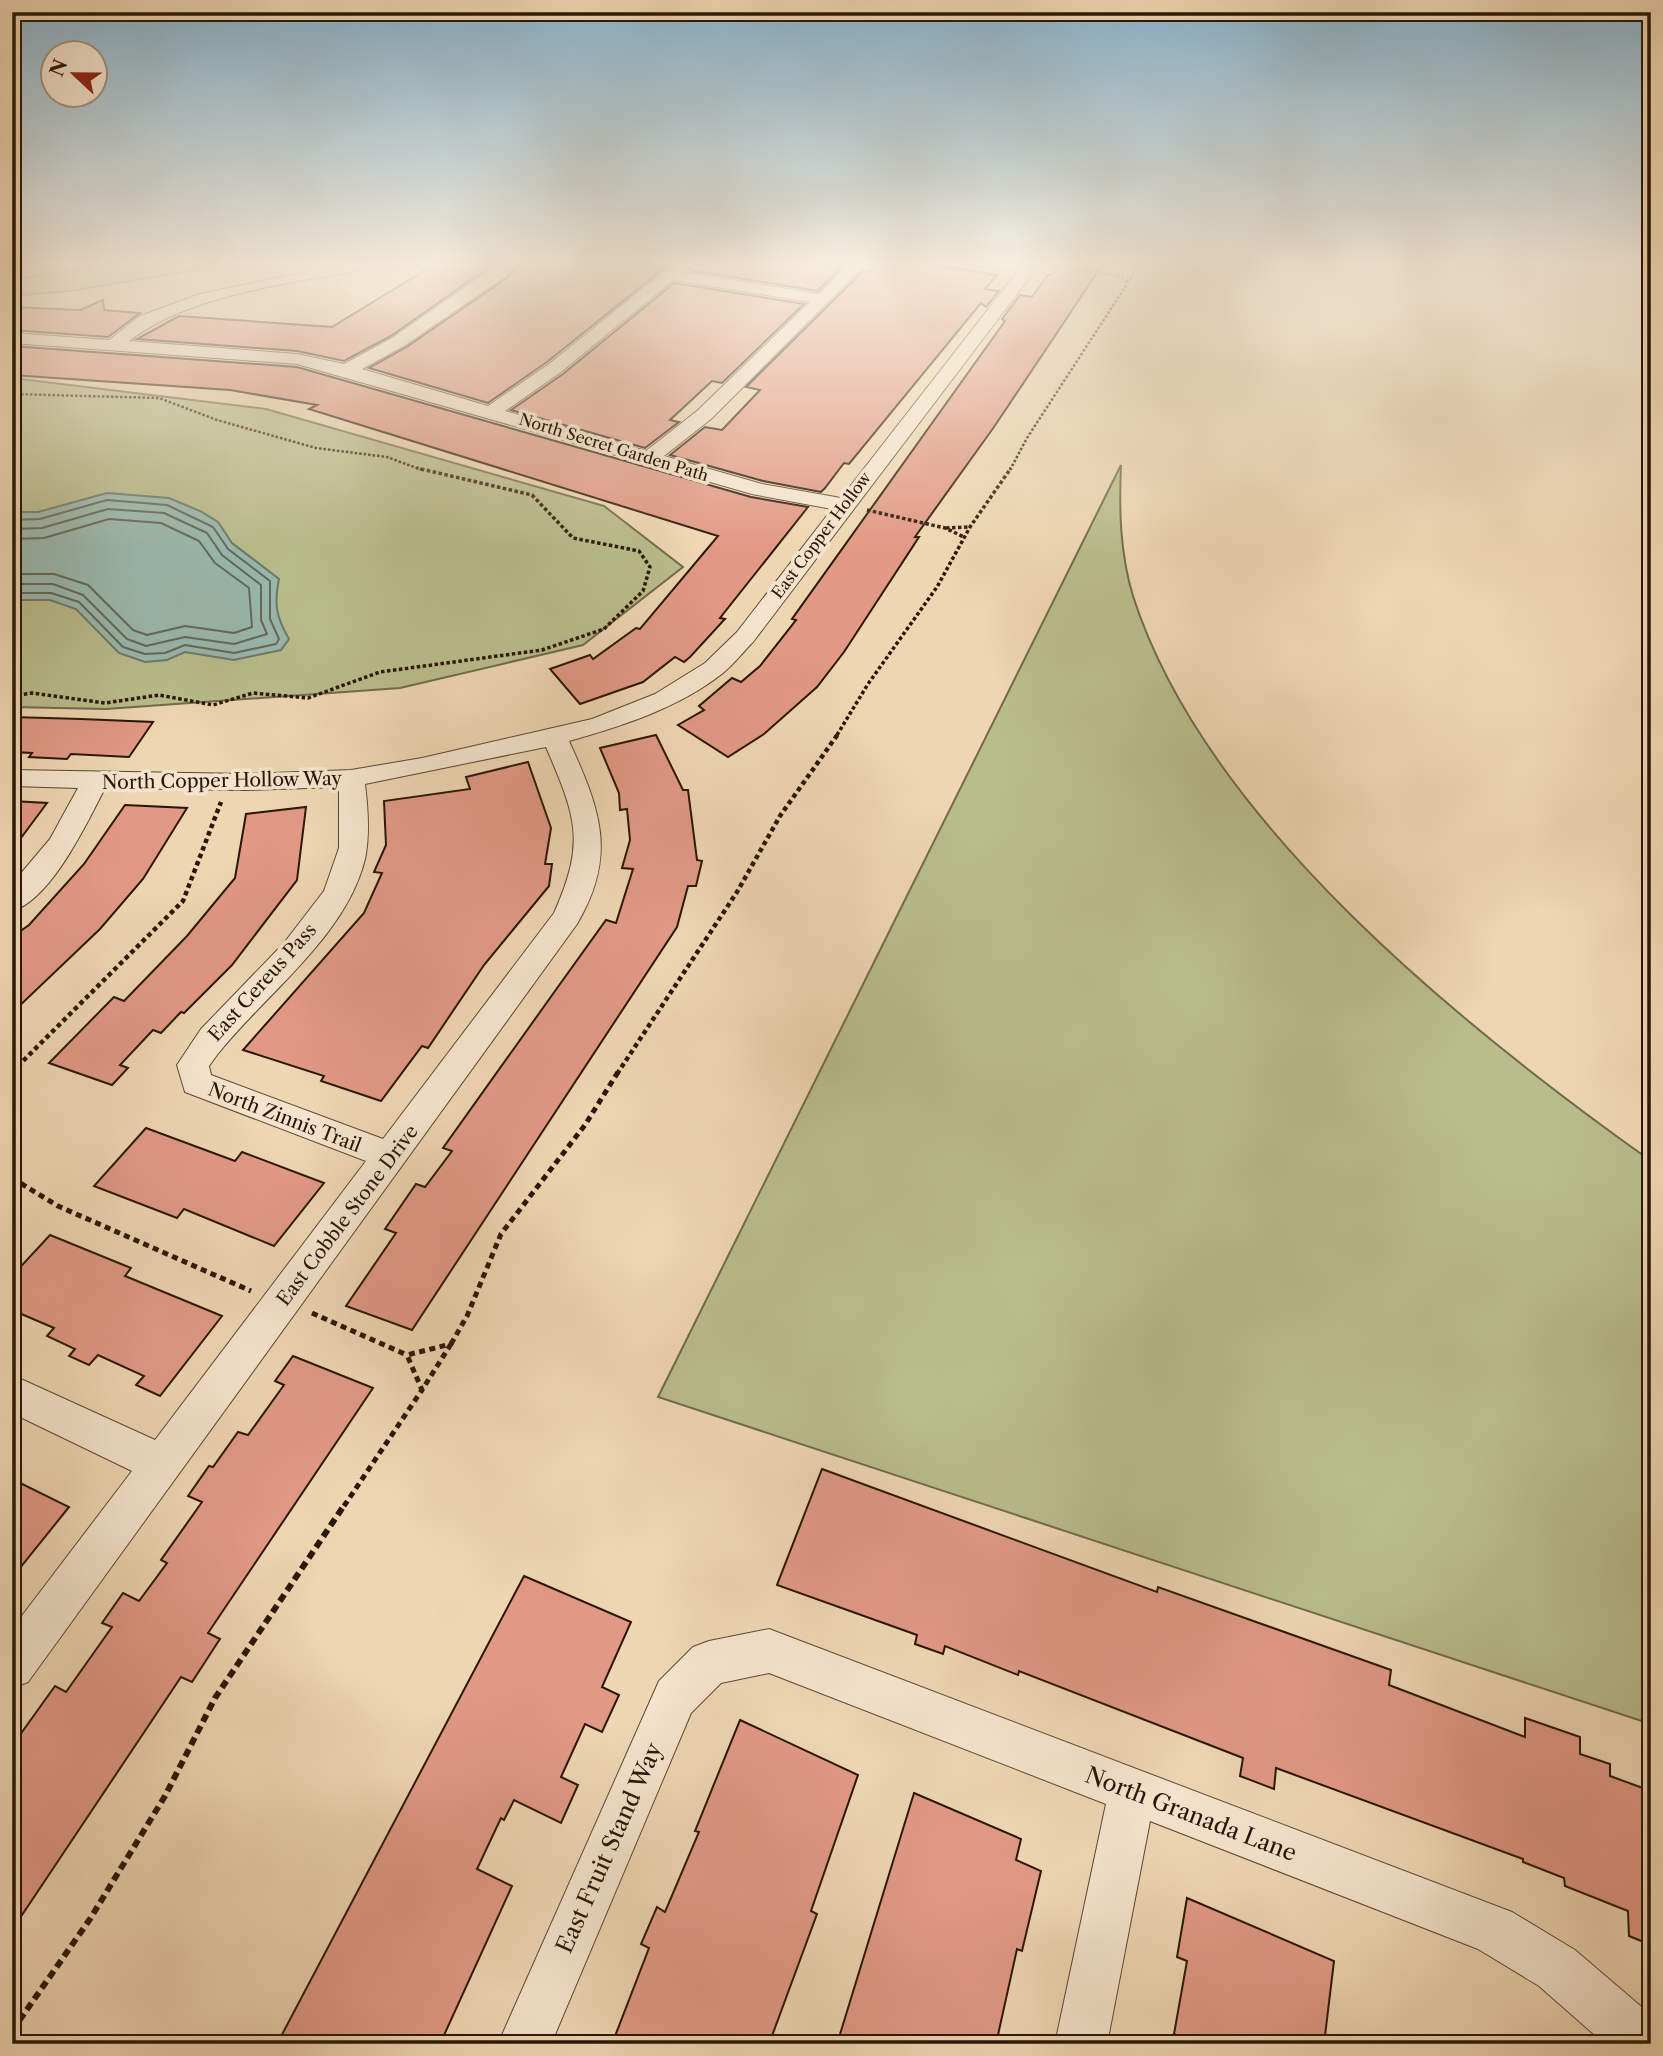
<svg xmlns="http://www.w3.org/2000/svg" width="1663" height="2056" font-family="'Libre Caslon Text',serif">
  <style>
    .green { fill: #b9bd8c; stroke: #726a4a; stroke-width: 2 }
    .water { fill: #99b9af; stroke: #6d786c; stroke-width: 2 }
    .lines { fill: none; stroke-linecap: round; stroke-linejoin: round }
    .shore { stroke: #62685b; stroke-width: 2 }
    .building { fill: #e19985; stroke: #2a1607; stroke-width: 2 }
    .street-casing { stroke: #5b4632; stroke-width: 2 }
    .path-far4 { stroke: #2a1607; stroke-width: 2.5; stroke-dasharray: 2.5 2; stroke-linecap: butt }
    .path-far3 { stroke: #2a1607; stroke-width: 3.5; stroke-dasharray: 3.5 2.5; stroke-linecap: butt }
    .path-far2 { stroke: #2a1607; stroke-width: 4.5; stroke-dasharray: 4.5 3.5; stroke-linecap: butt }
    .path-far1 { stroke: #2a1607; stroke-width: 5; stroke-dasharray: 6 4.5; stroke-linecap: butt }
    .path { stroke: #2a1607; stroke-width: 6; stroke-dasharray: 8 5; stroke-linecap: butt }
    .street { fill: #f4e4cd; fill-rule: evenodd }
    .labels { text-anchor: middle; stroke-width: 7; stroke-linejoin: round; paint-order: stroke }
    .far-street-label { font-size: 16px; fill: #2a1607; stroke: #f4e4cd }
    .street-label { font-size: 19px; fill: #2a1607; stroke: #f4e4cd }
    .near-street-label { font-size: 23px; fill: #2a1607; stroke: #f4e4cd }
  </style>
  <rect width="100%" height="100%" fill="#eed6b2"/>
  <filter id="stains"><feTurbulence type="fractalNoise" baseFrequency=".00286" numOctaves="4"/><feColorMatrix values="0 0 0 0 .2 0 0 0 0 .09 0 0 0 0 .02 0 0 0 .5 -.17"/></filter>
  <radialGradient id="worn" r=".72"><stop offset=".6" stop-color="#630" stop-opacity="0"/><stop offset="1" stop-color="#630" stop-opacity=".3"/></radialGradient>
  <!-- green -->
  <g class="green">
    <polygon points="12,261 249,261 70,291 12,296"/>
    <polygon points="12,378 266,409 604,506 683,567 583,645 400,688 106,709 12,707"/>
    <path d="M1121 465C1119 510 1120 553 1133 596 1205 821 1464 1028 1651 1161V1724L658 1397Z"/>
  </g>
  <!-- water -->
  <path class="water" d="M107 493 169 498 200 511 218 522 232 543 279 579C274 604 276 617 289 639L281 650 234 660 185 652 167 660 145 662 119 653 76 609 50 600H12V512H38Z"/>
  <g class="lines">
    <!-- shore -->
    <g class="shore">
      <polyline points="12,520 40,519 107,500 167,505 213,527 228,549 270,581 270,619 279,639 276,644 234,653 185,645 165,653 145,654 123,647 79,602 51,593 12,593"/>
      <polyline points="12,529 42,528 108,509 164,513 207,533 222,555 261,585 261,620 267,634 234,644 185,637 146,646 127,639 83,595 53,584 12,584"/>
      <polyline points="12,539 44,538 109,519 161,523 199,541 215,563 249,588 252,627 234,633 185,626 147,635 133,630 88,585 54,574 12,574"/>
    </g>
  </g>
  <!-- building -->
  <g class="building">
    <polygon points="440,261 498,261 391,336 344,361 297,351 137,339 179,316 332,327"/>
    <polygon points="523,261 610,264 614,261 673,261 547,362 488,403 369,368 405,348 507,278"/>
    <polygon points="698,261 803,261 842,267 818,291 689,270"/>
    <polygon points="880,261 908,261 997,275 985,289 999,291 986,307 981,303 849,464 844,463 825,488 821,492 763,481 670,455 705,427 722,430 760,390 746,387 863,271 869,272"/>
    <polygon points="1063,261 1105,261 994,427 915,537 919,537 844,652 817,687 764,734 728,757 678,725 704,710 699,706 732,678 741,682 760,666 796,620 792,619 1005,321 1002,319 1020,295 1032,297 1048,275 1052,275"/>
    <polygon points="674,283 804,304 722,383 712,381 670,420 679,422 645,448 511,410 563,374"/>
    <polygon points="103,300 104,310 140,313 108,337 12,330 12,307 80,310"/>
    <polygon points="12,346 297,367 751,497 808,507 720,618 725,619 690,657 684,662 675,657 643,682 580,704 550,669 590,655 593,659 636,628 640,629 718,536 309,409 317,405 230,390 12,375"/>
    <polygon points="12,717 81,719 153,722 129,757 71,754 67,759 29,757 32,753 12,752"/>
    <polygon points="656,735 683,790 688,790 697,860 702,861 696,886 688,886 677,927 412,1330 346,1306 396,1233 385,1229 416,1184 425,1187 452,1151 443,1148 560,984 606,920 616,923 633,869 622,868 630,840 627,809 620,810 619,793 600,748"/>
    <polygon points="528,762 551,828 545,864 552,864 549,886 484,965 428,1048 422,1046 381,1101 321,1081 324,1076 243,1050 364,913 382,873 374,872 386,845 384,801 470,789 466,777"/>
    <polygon points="12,801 47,803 12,850"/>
    <polygon points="125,805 187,808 143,879 100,929 12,1013 12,937 29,925 84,864"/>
    <polygon points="306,807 297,880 232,965 184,1013 181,1012 161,1033 153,1030 120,1065 128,1068 112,1085 49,1063 114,997 124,1001 187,936 235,878 246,814"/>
    <polygon points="146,1128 235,1161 242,1152 324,1183 274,1246 184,1209 177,1218 94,1186"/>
    <polygon points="50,1235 131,1268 125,1276 222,1316 160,1396 136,1385 144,1376 98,1355 89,1365 69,1356 75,1349 47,1336 54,1328 12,1310 12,1276"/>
    <polygon points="293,1356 373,1388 208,1633 220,1639 192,1682 181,1677 12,1930 12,1727 22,1732 55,1686 66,1692 112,1627 102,1623 123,1593 139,1601 167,1563 161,1560 202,1502 188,1496 209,1466 213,1467 238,1432 248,1435 284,1385 275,1381"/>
    <polygon points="822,1469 1157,1592 1158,1587 1391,1670 1389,1685 1525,1737 1525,1718 1580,1737 1580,1754 1610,1764 1610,1776 1651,1791 1651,1945 1629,1936 1628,1911 1565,1886 1564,1878 1523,1862 1523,1859 1276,1768 1274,1789 1240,1776 1243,1758 1019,1671 1018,1675 945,1646 943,1654 915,1644 917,1635 777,1585"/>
    <polygon points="12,1479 69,1507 12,1578"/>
    <polygon points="524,1576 631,1622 602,1687 619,1695 602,1732 585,1724 561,1777 578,1785 561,1823 514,1800 504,1820 501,1818 477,1869 512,1886 440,2044 277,2044"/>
    <polygon points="740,1720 858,1775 811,1911 817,1914 769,2044 612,2044 649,1948 641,1944 657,1907 665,1912 699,1832 695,1831"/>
    <polygon points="914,1793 1021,1839 1016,1860 1041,1871 1022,1951 1017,1949 996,2044 837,2044"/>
    <polygon points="1187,1898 1334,1961 1324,2044 1195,2044 1174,2034 1187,1961 1177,1957"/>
  </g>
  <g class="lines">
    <defs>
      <g id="street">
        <path d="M359 261H391L383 266C303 282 194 291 129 341L297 354 344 364 392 338 503 261H520L506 276 404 346 362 369 488 406 549 364 677 261H695L683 272 819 294 852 261H869L711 419 664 456 762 484 841 498 1018 271 979 266 971 261H1042L753 642C743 652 734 664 723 673 679 708 622 726 569 741 600 809 618 855 577 924L28 1682 12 1688V1629L132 1471 12 1413V1375L155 1440 366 1161 185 1092 177 1065 201 1029 284 943 324 891 339 848V787L245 790 105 788C87 823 51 900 12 911V884L50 839 78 788 12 786V770L245 774 351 770 422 758 592 719 655 694 705 663 737 632 832 509 752 494 297 364 12 343V333L109 340 140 316 200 294ZM673 280 810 302 697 411 646 451 505 411 561 372ZM546 747C576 817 586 841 554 913L383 1139 211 1075 209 1066 217 1055C264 995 346 937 365 859 370 835 368 808 365 784Z"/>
        <polygon points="769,1629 1512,1912 1575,1950 1651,2015 1651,2044 1605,2044 1539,1986 1478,1949 1150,1821 1107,2044 1055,2044 1106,1804 769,1673 721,1683 691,1713 551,2044 498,2044 659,1681 693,1647 709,1641"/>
      </g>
    </defs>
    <!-- street casing -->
    <use href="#street" class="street-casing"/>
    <!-- path-far4 -->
    <g class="path-far4">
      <polyline points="1051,265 1119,276 1128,282"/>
      <polyline points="12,280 134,261"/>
      <polyline points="12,394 159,398 217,420 316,448 387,457 422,470"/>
      <polyline points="1010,470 1027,438 1142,261"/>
    </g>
    <!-- path-far3 -->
    <g class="path-far3">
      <polyline points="867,510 945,528 964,537"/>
      <polyline points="946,528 970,527"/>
      <polyline points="12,696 32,693 105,703 159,695 213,705 253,693 308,698 380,672 542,650 604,629 643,591 650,567 639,551 573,538 532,495 417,468"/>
      <polyline points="837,735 868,684 937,587 970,527 1011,468"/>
    </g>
    <!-- path-far2 -->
    <g class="path-far2">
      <polyline points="12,1072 183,901 221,802"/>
      <polyline points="617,1074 737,892 780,816 838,734"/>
    </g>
    <!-- path-far1 -->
    <g class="path-far1">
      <polyline points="12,1178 58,1206 251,1291"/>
      <polyline points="312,1313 407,1355"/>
      <polygon points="451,1344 422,1390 407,1355"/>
      <polyline points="451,1344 467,1316 501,1234 585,1125 618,1072"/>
      <polyline points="344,1506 422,1390"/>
    </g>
    <!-- path -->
    <polyline class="path" points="12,2031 90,1919 165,1796 215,1698 345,1504"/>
    <!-- street -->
    <use href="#street" class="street"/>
  </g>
  <!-- sky -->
  <linearGradient id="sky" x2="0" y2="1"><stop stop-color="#88b6d1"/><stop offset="0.48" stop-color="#f7eddc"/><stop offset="1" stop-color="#f7eddc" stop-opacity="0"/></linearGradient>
  <rect width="1663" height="549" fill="url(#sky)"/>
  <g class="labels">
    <!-- far-street labels -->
    <g class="far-street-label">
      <text transform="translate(614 447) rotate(17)" y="6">North Secret Garden Path</text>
      <text transform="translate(821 535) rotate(-53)" y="6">East Copper Hollow</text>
    </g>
    <!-- street labels -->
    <g class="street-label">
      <text transform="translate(222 780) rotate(-1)" y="7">North Copper Hollow Way</text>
      <text transform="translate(262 982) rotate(-48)" y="7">East Cereus Pass</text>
      <text transform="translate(285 1117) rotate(21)" y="7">North Zinnis Trail</text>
      <text transform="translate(347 1215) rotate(-53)" y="7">East Cobble Stone Drive</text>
    </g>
    <!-- near-street labels -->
    <g class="near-street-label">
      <text transform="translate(1191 1814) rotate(21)" y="8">North Granada Lane</text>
      <text transform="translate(609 1848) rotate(-66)" y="8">East Fruit Stand Way</text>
    </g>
  </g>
  <!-- margin -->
  <rect width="1663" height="2056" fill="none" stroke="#eed6b2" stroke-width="42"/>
  <rect x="14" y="14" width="1635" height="2028" fill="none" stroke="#2a1607" stroke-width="3.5"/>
  <rect x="21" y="21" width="1621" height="2014" fill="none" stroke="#2a1607" stroke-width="2"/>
  <!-- north arrow -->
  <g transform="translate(74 74) rotate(292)"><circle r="33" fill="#f4e4cd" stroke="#a3927e" stroke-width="2"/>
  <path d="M0-5L12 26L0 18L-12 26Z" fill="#8f2418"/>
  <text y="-10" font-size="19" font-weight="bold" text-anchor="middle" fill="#2a1607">N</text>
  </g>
  <rect width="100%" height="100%" filter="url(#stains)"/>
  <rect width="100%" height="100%" fill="url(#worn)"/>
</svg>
